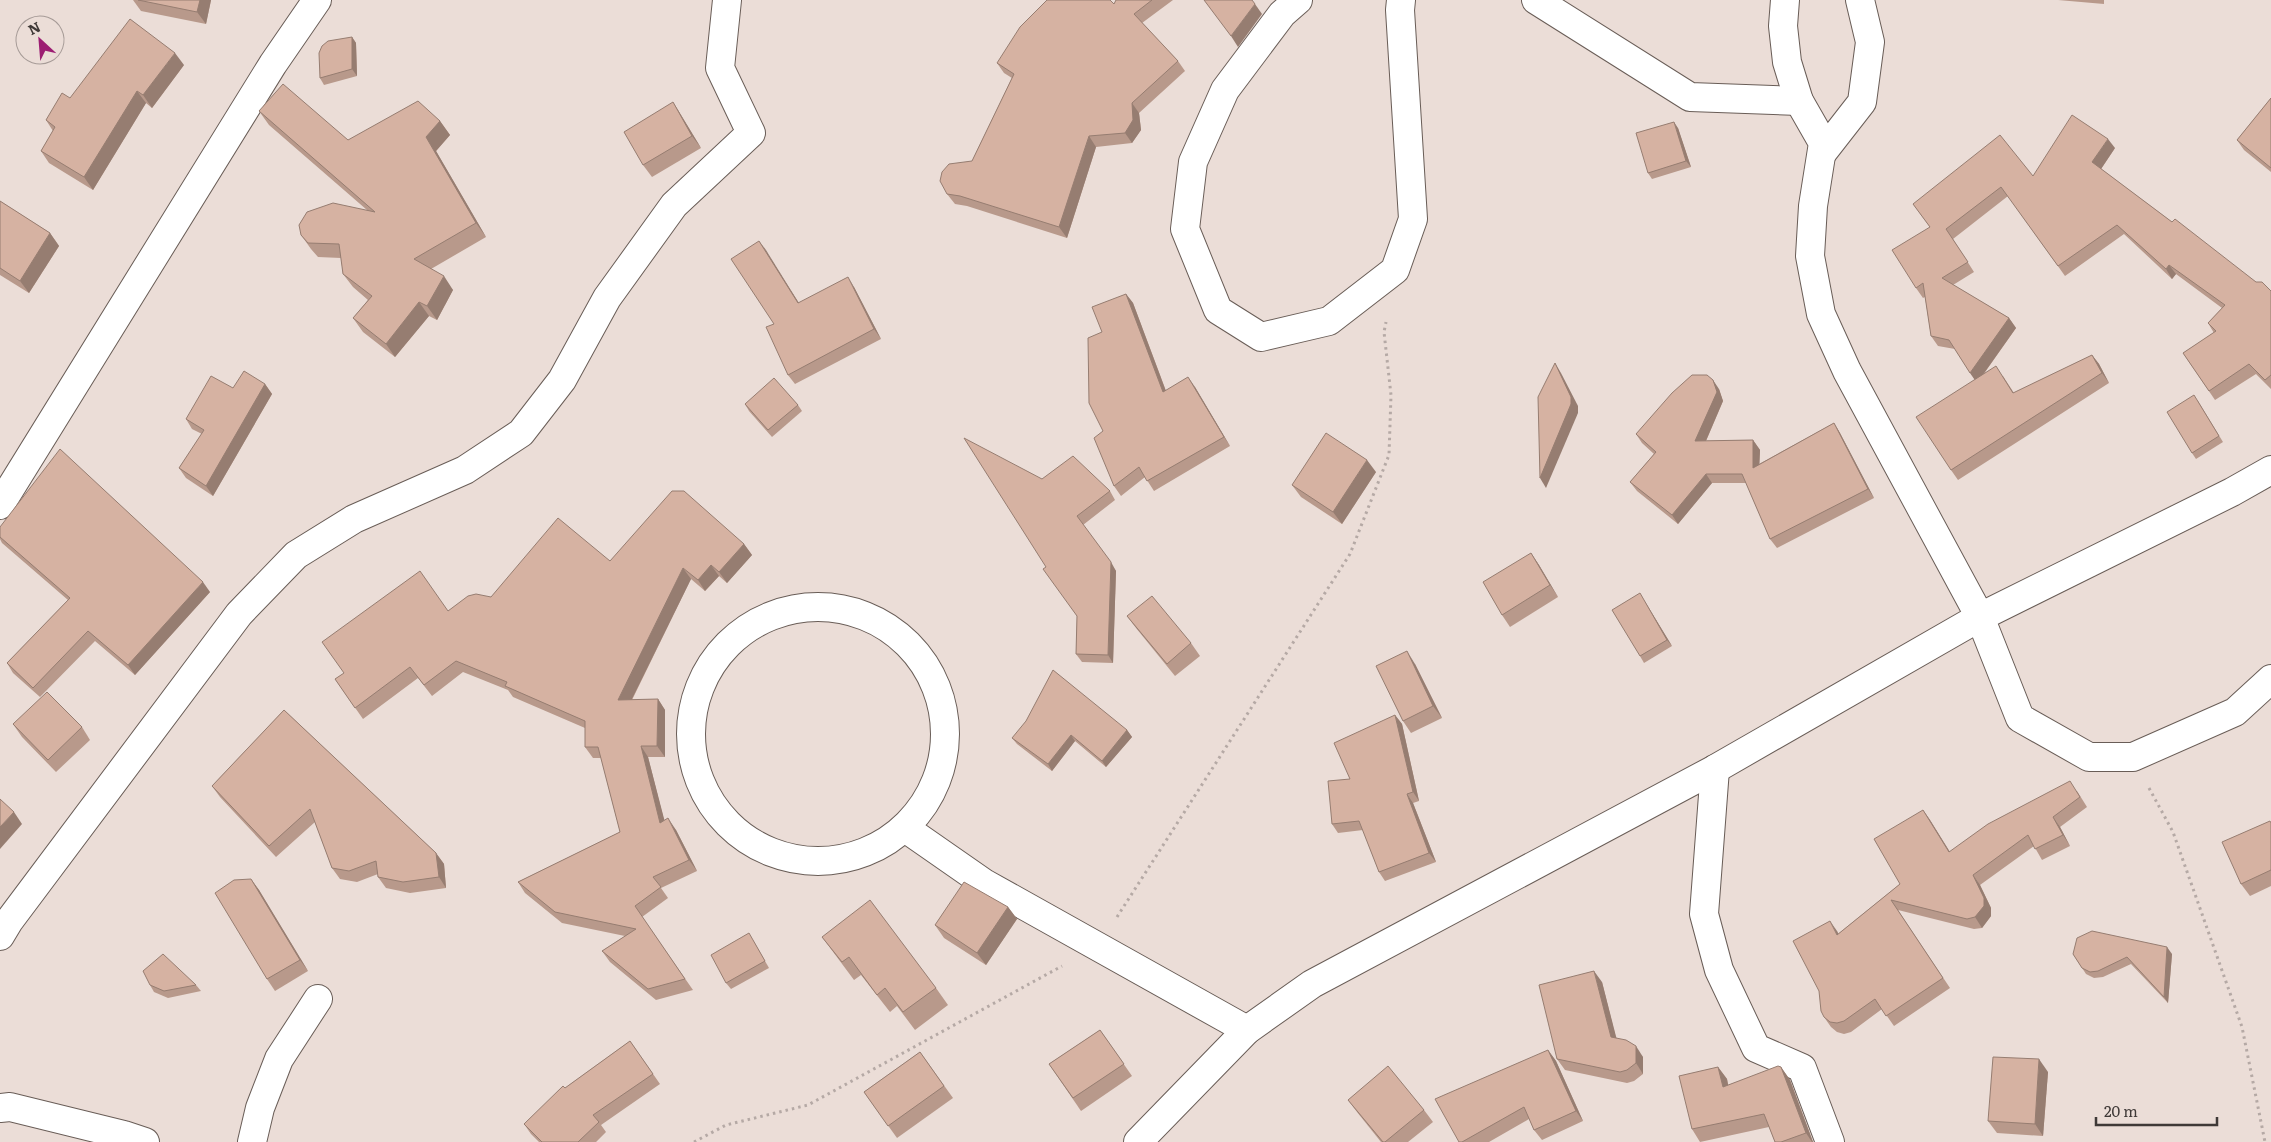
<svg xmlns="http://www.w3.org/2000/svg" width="2271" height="1142" font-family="Literata,serif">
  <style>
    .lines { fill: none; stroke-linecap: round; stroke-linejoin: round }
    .minor-casing { stroke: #695d57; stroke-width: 30 }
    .path { stroke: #b5a9a5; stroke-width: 3; stroke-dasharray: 2.5 4; stroke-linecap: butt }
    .minor { stroke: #fff; stroke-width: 28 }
    .wall { fill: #b8998b }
    .shaded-wall { fill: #967d71 }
    .building { fill: #d6b2a2; stroke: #967d71 }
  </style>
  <rect width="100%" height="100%" fill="#ebddd7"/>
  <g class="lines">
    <defs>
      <g id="minor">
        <polyline points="1298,0 1282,14 1225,90 1193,162 1185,229 1218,310 1261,337 1329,321 1395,270 1413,219 1400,10 1401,0"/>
        <polyline points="1536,0 1690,97 1799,101"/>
        <polyline points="1785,0 1783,26 1787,62 1799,101 1823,143 1813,206 1810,256 1821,314 1847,371 1980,617 2020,718 2089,757 2133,757 2235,712 2271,679"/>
        <polyline points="1823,143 1823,152 1862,102 1870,42 1860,0"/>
        <polyline points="0,505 273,64 317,0"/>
        <circle cx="818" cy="734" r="127"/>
        <polyline points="1715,769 1704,914 1719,970 1756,1048 1802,1068 1830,1142"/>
        <polyline points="905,828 984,883 1247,1030"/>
        <polyline points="0,936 9,921 239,614 296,555 354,519 465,470 521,433 562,380 607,298 674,205 751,133 720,68 727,0"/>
        <polyline points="0,1108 10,1107 124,1135 145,1142"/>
        <polyline points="252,1142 260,1108 279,1059 318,999"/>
        <polyline points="1138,1142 1247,1030 1312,984 1715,769 1980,617 2232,492 2271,470"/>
      </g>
    </defs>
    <!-- minor casing -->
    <use href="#minor" class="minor-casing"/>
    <!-- path -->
    <g class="path">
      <polyline points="2149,788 2173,832 2242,1027 2265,1142"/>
      <polyline points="1117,917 1350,554 1389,455 1391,395 1384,332 1386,322"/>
      <polyline points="694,1142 726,1125 808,1105 1062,966"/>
    </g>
    <!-- minor -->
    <use href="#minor" class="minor"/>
  </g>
  <!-- wall -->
  <g class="wall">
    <polygon points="133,0 211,0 206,24 141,11"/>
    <polygon points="1116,0 1173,0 1142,23 1178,61 1185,71 1139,113 1141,130 1132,143 1096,147 1067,238 967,206 955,204 947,194 972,161 1012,78 1004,73 997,63 1114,4"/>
    <polygon points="2058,0 2104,0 2104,4"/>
    <polygon points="352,37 356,43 357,76 324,85 320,78"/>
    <polygon points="184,65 152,108 146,103 93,190 49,163 41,151 53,131 46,120 70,98"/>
    <polygon points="2271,98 2271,172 2244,150 2237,140"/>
    <polygon points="673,102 681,115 701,148 652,177 643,165"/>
    <polygon points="259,111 348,140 440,121 450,135 436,151 486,237 431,269 453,290 437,320 429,316 395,357 363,332 353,318 368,300 353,287 343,274 341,258 318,257 311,249 301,235 367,210 269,125"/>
    <polygon points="1678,128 1691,167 1652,179 1648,173"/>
    <polygon points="2115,148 2101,169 2172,222 2256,282 2271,291 2271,389 2256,374 2215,400 2183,353 2214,333 2208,323 2222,308 2176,274 2172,279 2124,234 2065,276 2008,196 1953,239 1974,272 1953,285 2009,318 2016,328 1983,375 2003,376 2014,393 2092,355 2099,364 2109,383 1958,480 1951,470 1975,380 1955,349 1938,346 1931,336 1925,297 1923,298 1916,288 1930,227 1913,204 2033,176"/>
    <polygon points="0,201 50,233 59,246 29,293 0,275"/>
    <polygon points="759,241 799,303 854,287 881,339 795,384 788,375 774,324"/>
    <polygon points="1126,294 1133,303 1166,391 1195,387 1230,446 1154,491 1145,477 1121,496 1114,486 1103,431 1102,332"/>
    <polygon points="265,384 272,394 213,496 186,478 179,468 202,434 192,429 186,419 233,388"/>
    <polygon points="1719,389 1723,401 1706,441 1753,440 1760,450 1759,464 1834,423 1840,433 1874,498 1777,548 1770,539 1746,483 1712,483 1678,524 1637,491 1630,482 1654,454 1642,443 1636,434"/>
    <polygon points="2198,401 2223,442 2196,459 2192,453"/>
    <polygon points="745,404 798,405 802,411 772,437 749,411"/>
    <polygon points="1376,472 1342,524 1301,497 1292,485"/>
    <polygon points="1042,479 1110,491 1115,500 1083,525 1116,571 1113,663 1082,662 1076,654 1077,616 1046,567"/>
    <polygon points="0,527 210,592 135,675 95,641 40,697 13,673 7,663 68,600 2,543 0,539"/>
    <polygon points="744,544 752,555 727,583 719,576 705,591 691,579 632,700 658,699 665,710 665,757 648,757 664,820 676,830 697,871 661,888 668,898 642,917 693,990 656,1000 610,962 602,951 625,936 562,923 525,893 518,882 620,832 601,758 593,758 585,747 585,728 513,697 508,690 463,672 432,696 418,678 363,719 335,679 448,611 610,561"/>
    <polygon points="1531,553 1539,565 1558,597 1510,627 1502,615"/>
    <polygon points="1644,600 1672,646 1644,663 1640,656"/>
    <polygon points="1127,616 1191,643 1200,656 1175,676 1136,628"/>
    <polygon points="1415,664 1442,718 1411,733 1403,721"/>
    <polygon points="284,710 436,853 444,864 446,888 410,893 386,888 378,877 378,874 357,882 340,879 332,868 315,822 276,857 220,797 212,786"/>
    <polygon points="1395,715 1402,724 1419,801 1413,803 1436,862 1385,881 1379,872 1363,830 1338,833 1332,824 1350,779"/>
    <polygon points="13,724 82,727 90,740 56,772 22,737"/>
    <polygon points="1127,730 1132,737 1106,767 1075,741 1052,771 1017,744 1012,738"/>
    <polygon points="2077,791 2087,807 2060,827 2070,846 2042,860 2034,846 1980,885 1991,908 1991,916 1982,928 1974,929 1898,910 1950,988 1894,1026 1882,1009 1851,1032 1844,1034 1837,1032 1831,1027 1824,1017 1837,931 1838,934 1900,884 1923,810 1930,820 1950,852"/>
    <polygon points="2271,822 2271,886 2250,896 2241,884"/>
    <polygon points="251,879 259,890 308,971 275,991 267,979"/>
    <polygon points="1008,907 1017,919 986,965 944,938 935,925"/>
    <polygon points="822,937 936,988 948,1005 915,1030 897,1006 890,1012 861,975 854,980"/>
    <polygon points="753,940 769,968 731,989 726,983"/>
    <polygon points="2073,954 2172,954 2168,1003 2131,964 2103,977 2094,978 2086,974"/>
    <polygon points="1602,982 1616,1038 1643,1057 1643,1074 1634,1081 1627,1083 1565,1070 1557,1059"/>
    <polygon points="150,985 196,985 201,991 168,998 154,992"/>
    <polygon points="1100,1030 1132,1076 1081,1111 1049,1064"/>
    <polygon points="630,1041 660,1084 601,1125 606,1132 596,1142 539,1142 531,1134 524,1124 565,1088"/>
    <polygon points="1548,1050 1556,1061 1583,1121 1542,1140 1534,1130 1529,1119 1489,1142 1459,1142"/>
    <polygon points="920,1052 953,1098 897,1138 864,1092"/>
    <polygon points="1718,1067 1727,1079 1728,1085 1781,1067 1790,1080 1813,1142 1775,1142 1769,1127 1700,1142 1692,1129"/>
    <polygon points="2048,1072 2043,1136 1997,1133 1988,1121"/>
    <polygon points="1348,1100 1424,1110 1433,1122 1408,1142 1381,1142 1357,1112"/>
  </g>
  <!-- shaded-wall -->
  <g class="shaded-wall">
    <polygon points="200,0 211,0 206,24 197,12"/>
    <polygon points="1255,4 1262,14 1238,47 1231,36"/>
    <polygon points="352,37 356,43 357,76 352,69"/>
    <polygon points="175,53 184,65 152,108 143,95"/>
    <polygon points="137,91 146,103 93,190 84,177"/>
    <polygon points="673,102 681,115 701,148 692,136"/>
    <polygon points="1132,103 1139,113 1141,130 1132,143 1125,133"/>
    <polygon points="440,121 450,135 436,151 486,237 476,223 426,137"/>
    <polygon points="1674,122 1678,128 1691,167 1686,161"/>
    <polygon points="1089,136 1096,147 1067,238 1059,227"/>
    <polygon points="2108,139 2115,148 2099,172 2092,162"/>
    <polygon points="50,233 59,246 29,293 20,281"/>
    <polygon points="759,241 766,250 805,313 798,303"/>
    <polygon points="2169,265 2176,274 2172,279 2166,269"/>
    <polygon points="444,276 453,290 437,320 427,306"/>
    <polygon points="848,277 854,287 881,339 874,329"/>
    <polygon points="1126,294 1133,303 1170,402 1163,392"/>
    <polygon points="419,302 429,316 395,357 386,344"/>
    <polygon points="2009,318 2016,328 1977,383 1970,373"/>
    <polygon points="2092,355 2099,364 2109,383 2102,373"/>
    <polygon points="1555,363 1561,373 1578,406 1578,413 1546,488 1540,478"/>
    <polygon points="1188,377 1195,387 1230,446 1224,437"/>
    <polygon points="1713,380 1719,389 1723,401 1702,450 1695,441"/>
    <polygon points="265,384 272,394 213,496 206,486"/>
    <polygon points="1834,423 1840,433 1874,498 1868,489"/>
    <polygon points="1753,440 1760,450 1759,477 1753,468"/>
    <polygon points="1367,460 1376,472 1342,524 1333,512"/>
    <polygon points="1706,474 1712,483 1678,524 1672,515"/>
    <polygon points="744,544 752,555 727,583 719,572"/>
    <polygon points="1531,553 1539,565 1558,597 1550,585"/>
    <polygon points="1111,562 1116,571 1113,663 1108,655"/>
    <polygon points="711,565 719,576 705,591 698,580"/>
    <polygon points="683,568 691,579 626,711 618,700"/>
    <polygon points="203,582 210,592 135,675 128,665"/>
    <polygon points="1640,593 1644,600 1672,646 1667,640"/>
    <polygon points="1407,651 1415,664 1442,718 1433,706"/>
    <polygon points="658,699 665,710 665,757 657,746"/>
    <polygon points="1395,715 1402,724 1419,801 1413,792"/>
    <polygon points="1127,730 1132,737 1106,767 1102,761"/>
    <polygon points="1071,735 1075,741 1052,771 1048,764"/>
    <polygon points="641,746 648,757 668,834 660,823"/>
    <polygon points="1407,794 1413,803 1436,862 1429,853"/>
    <polygon points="1923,810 1930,820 1956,862 1949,852"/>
    <polygon points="14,812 22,824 0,849 0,827"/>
    <polygon points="2053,817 2060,827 2070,846 2063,835"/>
    <polygon points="668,818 676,830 697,871 689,860"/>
    <polygon points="436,853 444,864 446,888 439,877"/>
    <polygon points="1973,875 1980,885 1991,908 1991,916 1982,928 1975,917"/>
    <polygon points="251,879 259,890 308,971 300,960"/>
    <polygon points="1008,907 1017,919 986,965 977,953"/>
    <polygon points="1830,921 1837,931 1844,945 1837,935"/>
    <polygon points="2167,947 2172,954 2168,1003 2164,997"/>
    <polygon points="1594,971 1602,982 1619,1048 1611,1037"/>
    <polygon points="1636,1046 1643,1057 1643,1074 1636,1063"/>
    <polygon points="1548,1050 1556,1061 1583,1121 1576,1111"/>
    <polygon points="2039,1059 2048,1072 2043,1136 2035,1124"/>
    <polygon points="1718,1067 1727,1079 1731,1100 1723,1087"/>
    <polygon points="1781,1067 1790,1080 1813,1142 1812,1142 1806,1133"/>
  </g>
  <!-- building -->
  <g class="building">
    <polygon points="138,0 200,0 197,12"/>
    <polygon points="1047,0 1110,0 1114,4 1116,0 1152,0 1134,14 1178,61 1132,103 1133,120 1125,133 1089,136 1059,227 960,196 947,194 940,181 942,172 949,164 972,161 1014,74 997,63 1020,27"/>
    <polygon points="1204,0 1252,0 1255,4 1231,36"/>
    <polygon points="130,19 175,53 143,95 137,91 84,177 41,151 55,127 46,120 62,93 70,98"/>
    <polygon points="352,37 352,69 320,78 319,53 322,46 328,41"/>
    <polygon points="283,84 348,140 418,101 440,121 426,137 476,223 414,259 444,276 427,306 419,302 386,344 353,318 372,296 343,274 339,244 308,243 301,235 299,225 307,212 333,203 375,212 259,111"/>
    <polygon points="2271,98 2271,168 2237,140"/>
    <polygon points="673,102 692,136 643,165 624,132"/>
    <polygon points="2072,115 2108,139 2092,162 2172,222 2175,219 2256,282 2262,282 2271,291 2271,375 2265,380 2249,364 2209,391 2183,353 2216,331 2208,323 2225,305 2169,265 2166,269 2117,225 2058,266 2001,187 1946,229 1968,262 1942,278 2009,318 1970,373 1949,340 1931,336 1923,283 1916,288 1892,250 1930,227 1913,204 2000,135 2033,176"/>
    <polygon points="1674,122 1686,161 1648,173 1636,133"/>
    <polygon points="0,201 50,233 20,281 0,268"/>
    <polygon points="759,241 798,303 848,277 874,329 788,375 766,327 774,324 731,259"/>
    <polygon points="1126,294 1163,392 1188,377 1224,437 1147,481 1139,467 1114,486 1094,438 1103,431 1089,403 1088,338 1102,332 1092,307"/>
    <polygon points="2092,355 2102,373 1951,470 1916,417 1996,366 2013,393"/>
    <polygon points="1555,363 1571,397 1571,404 1540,478 1538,397"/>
    <polygon points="244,371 265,384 206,486 179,468 204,430 186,419 211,376 233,388"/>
    <polygon points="1692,375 1707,375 1713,380 1717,392 1695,441 1753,440 1753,468 1834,423 1868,489 1770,539 1742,474 1706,474 1672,515 1630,482 1656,452 1636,434 1672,393"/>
    <polygon points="774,378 798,405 768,430 745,404"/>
    <polygon points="2194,395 2219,436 2192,453 2167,412"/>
    <polygon points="1326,433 1367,460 1333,512 1292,485"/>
    <polygon points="964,438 1042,479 1073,456 1110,491 1077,516 1111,562 1108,655 1076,654 1077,616 1043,569 1046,567"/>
    <polygon points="60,449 203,582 128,665 88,631 33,688 7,663 70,598 0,537 0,527"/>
    <polygon points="672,491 684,491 744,544 719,572 711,565 698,580 683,568 618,700 658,699 657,746 641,746 660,823 668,818 689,860 653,877 661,887 635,906 685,979 648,989 602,951 636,929 555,912 518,882 620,832 598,747 585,747 585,721 505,686 507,682 456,661 424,685 410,667 355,708 335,679 344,673 322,642 420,571 448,611 468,596 476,594 491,597 558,518 610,561"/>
    <polygon points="1531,553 1550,585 1502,615 1483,582"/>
    <polygon points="1640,593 1667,640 1640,656 1612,610"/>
    <polygon points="1152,596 1191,643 1167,664 1127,616"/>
    <polygon points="1407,651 1433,706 1403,721 1376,666"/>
    <polygon points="1053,670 1127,730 1102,761 1071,735 1048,764 1012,738 1026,721"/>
    <polygon points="47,692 82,727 48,760 13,724"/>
    <polygon points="284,710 436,853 439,877 403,882 378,877 376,861 349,871 332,868 310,809 269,846 212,786"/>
    <polygon points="1395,715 1413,792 1407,794 1429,853 1379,872 1359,821 1332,824 1328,781 1350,779 1334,743"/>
    <polygon points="2070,781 2080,797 2053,817 2063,835 2035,849 2028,835 1973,875 1984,898 1984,906 1975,917 1967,919 1891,900 1943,978 1886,1016 1875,999 1844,1021 1837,1023 1830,1022 1824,1017 1821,1011 1819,991 1793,941 1830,921 1837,935 1900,884 1874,839 1923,810 1949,852 1988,824"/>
    <polygon points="0,799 14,812 0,827"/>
    <polygon points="2270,821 2271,823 2271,870 2241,884 2222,842"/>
    <polygon points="251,879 300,960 267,979 215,893 234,880"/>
    <polygon points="964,882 1008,907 977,953 935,925"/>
    <polygon points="870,900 936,988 903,1012 885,988 877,995 849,957 842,962 822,937"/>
    <polygon points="2092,931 2167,947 2164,997 2127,957 2098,971 2090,972 2082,968 2073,954 2077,938"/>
    <polygon points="749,933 765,961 726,983 711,955"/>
    <polygon points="163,954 196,985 164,991 150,985 143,971"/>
    <polygon points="1594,971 1611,1037 1626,1040 1636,1046 1636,1063 1627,1070 1620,1072 1557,1059 1539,985"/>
    <polygon points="1100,1030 1124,1064 1073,1098 1049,1064"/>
    <polygon points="630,1041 653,1074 593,1115 599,1122 578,1142 542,1142 524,1124 563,1086 565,1088"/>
    <polygon points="1548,1050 1576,1111 1534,1130 1524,1107 1462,1142 1459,1142 1435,1099"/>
    <polygon points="920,1052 944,1086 888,1126 864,1092"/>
    <polygon points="1993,1057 2039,1059 2035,1124 1988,1121"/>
    <polygon points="1388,1066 1424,1110 1385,1142 1383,1142 1348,1100"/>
    <polygon points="1778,1066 1781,1067 1806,1133 1781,1142 1775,1142 1764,1114 1692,1129 1679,1076 1718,1067 1723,1087"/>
  </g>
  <!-- north arrow -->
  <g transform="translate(40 40) rotate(334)"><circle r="24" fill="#ebddd7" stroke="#a69b97"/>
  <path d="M0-4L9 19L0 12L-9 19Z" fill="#9c1d72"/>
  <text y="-8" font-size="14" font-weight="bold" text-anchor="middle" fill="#3f3937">N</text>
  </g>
  <!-- scale -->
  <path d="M2096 1117v8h121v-8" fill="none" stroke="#3f3937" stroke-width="2.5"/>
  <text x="2104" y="1117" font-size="15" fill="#3f3937" stroke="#ebddd7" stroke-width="4" paint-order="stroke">20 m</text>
</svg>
